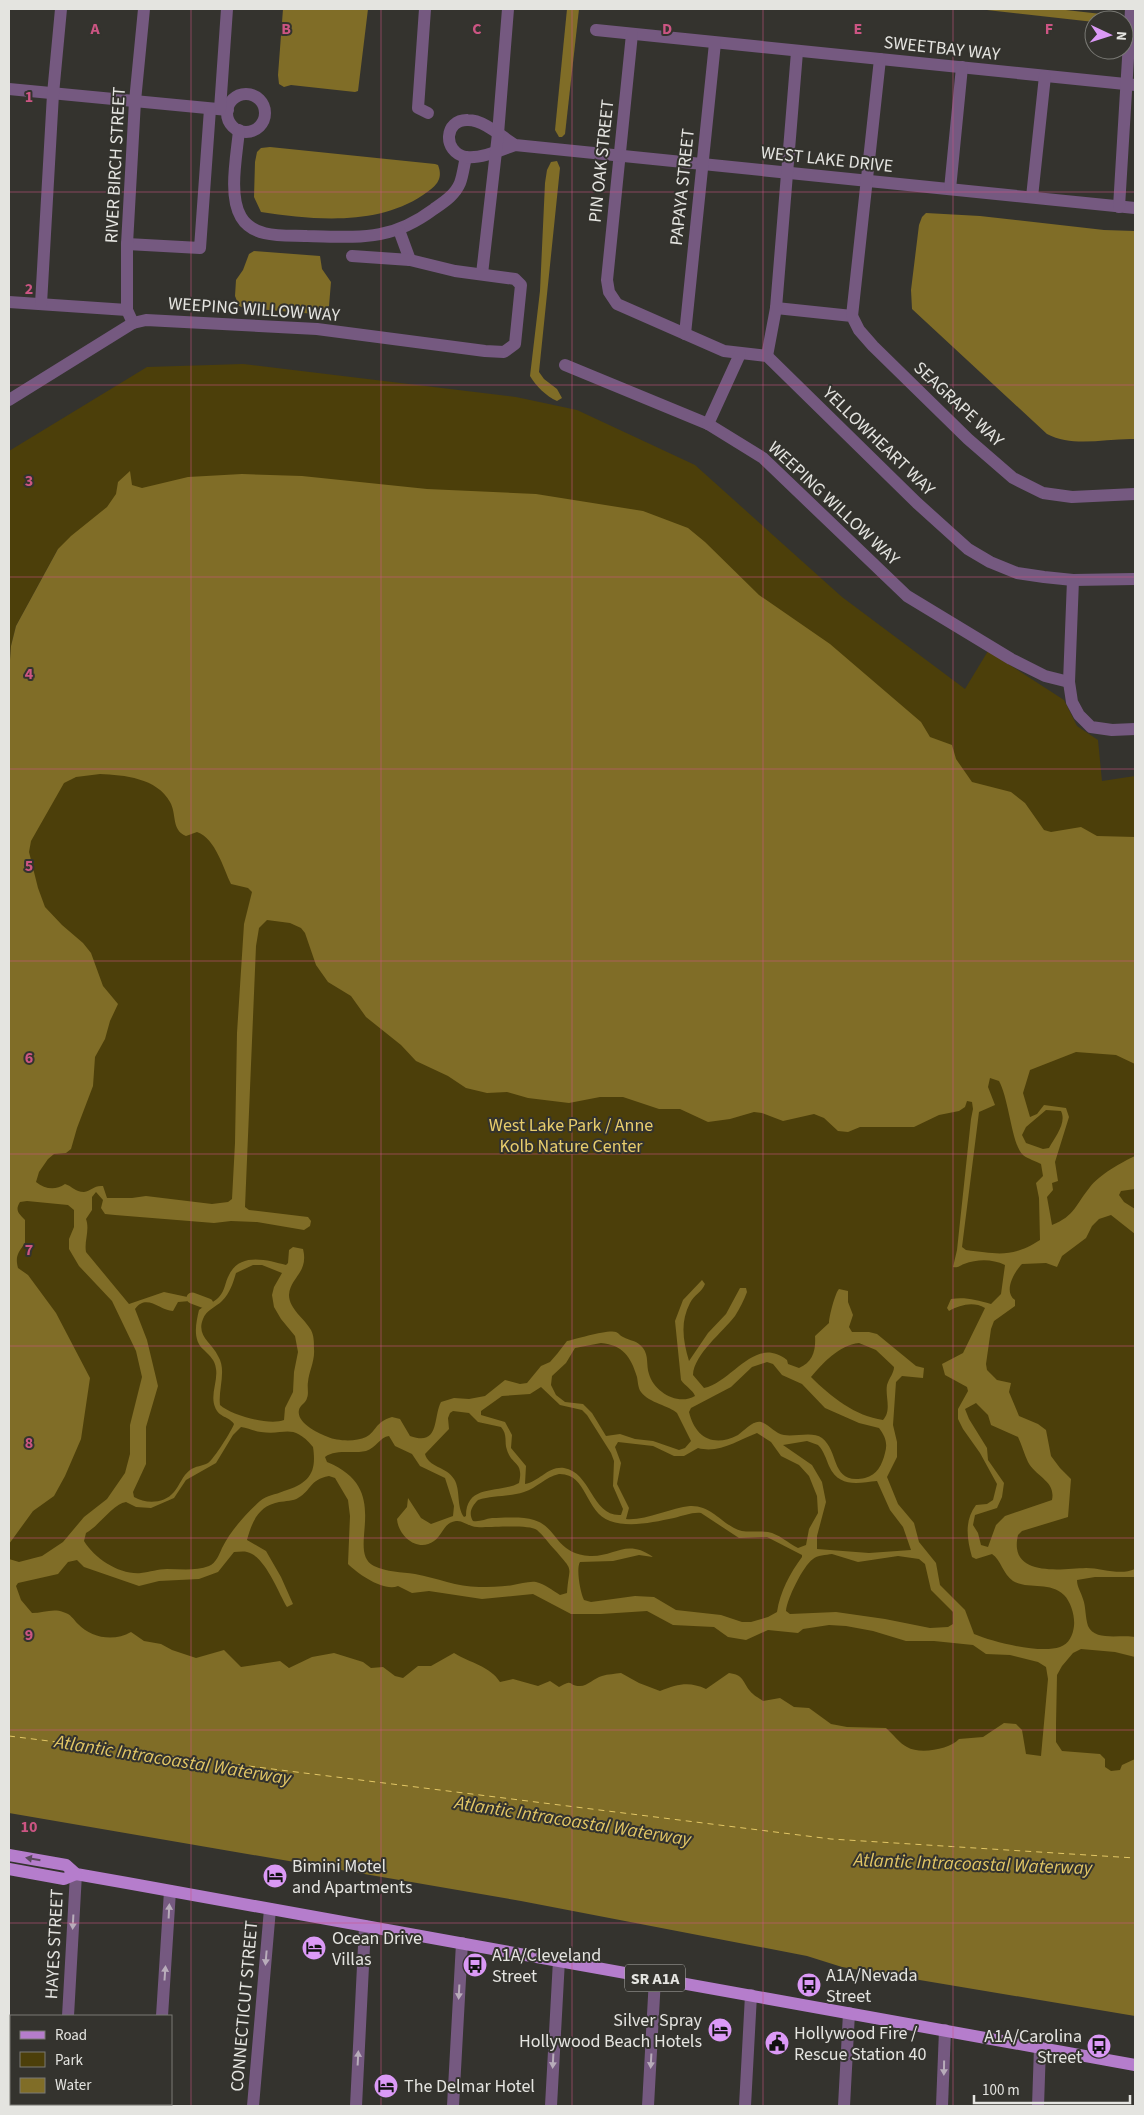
<svg xmlns="http://www.w3.org/2000/svg" width="1144" height="2115" font-family="'Source Sans 3',sans-serif">
  <style>
    .green { fill: #4c3f0a }
    .water { fill: #806d27; fill-rule: evenodd }
    .lines { fill: none; stroke-linecap: round; stroke-linejoin: round }
    .canal { stroke: #806d27; stroke-width: 11 }
    .ferry { stroke: #e2c665; stroke-width: 1; stroke-dasharray: 6 5; stroke-linecap: butt }
    .minor { stroke: #755980; stroke-width: 12 }
    .major { stroke: #b57dcc; stroke-width: 12 }
    .oneway { fill: #5b495d }
    .oneway2 { fill: #b8acba }
    .grid { fill: none; stroke: #cc5583; stroke-width: 1; stroke-opacity: 0.55 }
    .labels { text-anchor: middle; stroke-width: 4; stroke-linejoin: round; paint-order: stroke }
    .shield { fill: #34332e; stroke: #afafab; stroke-width: 1 }
    .shield-label { font-size: 16px; font-weight: bold; fill: #e4e4e0 }
    .street-label { font-size: 18px; fill: #e4e4e0; stroke: #34332e }
    .park-label { font-size: 18px; fill: #e8cd6c; stroke: #34332e }
    .poi-label { font-size: 18px; fill: #e4e4e0; stroke: #34332e; text-anchor: start }
    .water-label { font-size: 19px; font-style: italic; fill: #e2c665; stroke: #34332e }
    .grid-label { font-size: 16px; text-anchor: middle; font-weight: bold; fill: #cc5583; stroke: #34332e; stroke-width: 4; stroke-linejoin: round; paint-order: stroke }
  </style>
  <rect width="100%" height="100%" fill="#34332e"/>
  <!-- green -->
  <polygon class="green" points="243,364 516,397 577,410 695,465 842,597 965,689 988,651 1064,700 1077,726 1098,740 1102,781 1135,776 1135,1815 9,1651 9,787 58,549 16,626 11,646 9,673 9,451 147,367"/>
  <!-- water -->
  <g class="water">
    <polygon points="283,9 368,9 358,91 355,92 291,85 284,87 279,84 278,75"/>
    <polygon points="567,9 579,9 565,134 562,137 559,137 555,130"/>
    <polygon points="978,9 1057,9 1119,16 1120,20 1094,20 1094,22"/>
    <path d="M270 147 435 164 438 165C444 180 435 187 423 195 377 226 314 220 261 212L254 197 255 162 257 152 261 148Z"/>
    <path d="M557 161 560 168 539 372 544 379 557 389 562 398 557 401C546 396 536 386 530 376L540 291 545 183 547 170 551 162Z"/>
    <path d="M926 213 980 216 1104 230 1135 231V439C1106 438 1074 448 1047 434L912 309 911 290 919 225 922 217Z"/>
    <polygon points="254,251 320,256 322,269 331,282 329,306 326,309 315,314 244,308 239,306 235,296 236,280 243,270 249,254"/>
    <path d="M130 471 132 485 142 488 188 477 242 474 302 476 427 489 536 494 643 511 688 528 705 542 759 595 830 644 921 722 930 737 952 745 956 759 972 782 1011 792 1025 803 1044 830 1051 832 1081 827 1097 836 1135 837V1064L1116 1055 1076 1052 1030 1070 1023 1093 1030 1117 1037 1114 1044 1105 1066 1108 1069 1117 1055 1162 1058 1181 1052 1183 1053 1190 1047 1197 1052 1225C1075 1216 1076 1204 1090 1187 1099 1175 1122 1162 1135 1156V1189L1121 1191 1119 1195 1124 1202 1135 1209V1234L1111 1215 1099 1219 1092 1226 1086 1238 1062 1256 1057 1267 1046 1263 1022 1264C1014 1272 1003 1292 1015 1300V1306L994 1321 991 1329 986 1364 987 1370 997 1380 1011 1383 1009 1392 1019 1416 1038 1424 1046 1430 1051 1456 1060 1468 1071 1479 1068 1517 1022 1531 1018 1535C1008 1578 1061 1569 1086 1568 1102 1568 1120 1576 1135 1569L1134 1577H1095L1077 1580C1077 1587 1081 1592 1083 1599 1086 1607 1085 1617 1088 1626 1095 1642 1122 1634 1135 1637V1657L1115 1652 1081 1649 1073 1653 1062 1666 1057 1675 1056 1724V1742L1062 1751 1100 1754 1105 1759V1767L1111 1771 1120 1770 1122 1765 1135 1759V2016L842 1967 807 1956 521 1901 9 1813V1559L19 1562 42 1556 63 1542 84 1517 107 1499 125 1473 130 1454V1425L142 1377 136 1351 112 1301 79 1266 69 1249V1239L74 1227V1210L68 1205 27 1201 20 1202C15 1210 18 1213 25 1220V1243C18 1253 15 1256 18 1268L28 1275 56 1313 90 1378 81 1439 65 1476 54 1496 33 1511 9 1544V673L11 646 16 626 58 549 71 536 107 507 116 494 118 482ZM100 774C124 775 157 778 170 802 177 814 171 830 186 836L197 832C216 839 223 868 231 884L248 888 252 892 244 924 237 1033 235 1143 232 1199 228 1202 212 1204 146 1196 132 1198H107L103 1186C94 1185 91 1191 84 1192 75 1192 72 1186 65 1184 55 1191 45 1189 36 1182L39 1172 48 1159 54 1154 66 1153 71 1149 77 1128 93 1086 95 1057 105 1039 110 1021 118 1004 103 986 91 953 83 943 62 925 45 907 38 888 29 852 31 841 64 783 76 777ZM267 920 290 923 301 928 305 933 316 965 328 982 351 996 366 1017 401 1045 416 1061 448 1076 466 1088 487 1093 507 1092 528 1098 569 1103 600 1097H623L659 1109H680L708 1122 730 1119 754 1112 762 1113 783 1121 814 1114 824 1118 838 1131 848 1132 860 1127H914L939 1115 959 1111 965 1107 967 1101 972 1102 973 1109 971 1119 957 1250 953 1267C958 1268 959 1266 964 1264 978 1259 992 1259 1005 1265L1001 1294 991 1304C976 1300 966 1297 951 1299L947 1308 949 1311C960 1305 973 1301 985 1308L963 1353 942 1364 945 1375 967 1387 968 1391 958 1409V1419L963 1429 980 1453 997 1484 993 1500 987 1504 976 1505C964 1521 967 1539 972 1557L976 1559 992 1554C1001 1560 1003 1574 1013 1581 1028 1590 1050 1581 1064 1595 1071 1602 1075 1616 1074 1626 1073 1635 1069 1644 1060 1647 1040 1654 993 1642 974 1634L965 1610 940 1585 936 1563 919 1542 914 1523 898 1504 887 1477 897 1457V1442L893 1425 896 1382 902 1376 923 1378 924 1368 916 1366 877 1334 869 1332H852L849 1327 853 1315 848 1302V1291L839 1289C835 1293 829 1317 829 1323L815 1336C816 1350 813 1362 799 1368L788 1364 787 1360C754 1335 734 1381 704 1388L693 1375C694 1354 723 1332 735 1316 740 1308 744 1300 747 1292L746 1288H740L726 1314 708 1333 689 1361C683 1341 680 1322 690 1303 694 1295 702 1292 705 1284L702 1280 683 1300 675 1321 681 1380C685 1386 693 1390 695 1396 678 1406 654 1392 649 1374 646 1365 649 1356 643 1348 637 1340 630 1341 623 1337 619 1335 620 1334 616 1332 609 1329 576 1339 567 1341L557 1354 550 1362 541 1366 527 1383 520 1384 505 1380 485 1396 469 1399 454 1398 441 1402C433 1417 440 1447 410 1436L400 1419 392 1417C375 1422 376 1432 366 1437 356 1442 337 1441 328 1437 319 1434 296 1423 299 1410 300 1405 306 1403 307 1398 309 1393 307 1387 308 1382 309 1371 315 1361 314 1349 314 1342 314 1336 311 1330 305 1319 289 1309 289 1295 290 1277 309 1273 303 1249L293 1247 289 1250 288 1263 286 1265C267 1260 240 1252 229 1275 225 1282 225 1291 219 1297 214 1303 205 1305 199 1310 196 1323 192 1340 204 1350 210 1356 215 1360 216 1369 218 1381 210 1395 215 1407 219 1418 229 1416 234 1424 232 1430 214 1459 208 1463 203 1466 195 1466 190 1470 182 1476 180 1485 174 1492 164 1504 146 1504 134 1497L133 1492 146 1464V1427L158 1386 147 1340 135 1309C147 1293 160 1311 173 1311L178 1302 190 1301 192 1298 164 1292 129 1304 86 1252C84 1241 90 1230 86 1219L92 1210V1197L96 1192 103 1200 101 1208 105 1214 115 1215 214 1223 231 1221 257 1222 304 1230 310 1226 311 1221 308 1217 249 1210 245 1207 256 946 259 928ZM990 1078 999 1081C1009 1099 1012 1146 1023 1155 1028 1159 1036 1161 1041 1164L1043 1176 1036 1183 1039 1198 1040 1240C1012 1258 998 1254 966 1250L962 1247 979 1112 995 1105 988 1087ZM1046 1110 1061 1111C1067 1123 1055 1137 1049 1148L1043 1149 1026 1143 1022 1135 1026 1127ZM253 1265H262L282 1273 274 1287 272 1295 274 1307 281 1319 295 1336 298 1352 294 1372 293 1392 285 1408 284 1420C269 1426 231 1415 220 1405 218 1389 227 1370 218 1356 212 1343 196 1336 203 1319 206 1310 216 1307 222 1301 230 1293 233 1283 236 1273ZM601 1343C623 1345 631 1357 637 1377 638 1382 638 1388 641 1392 649 1403 670 1406 677 1413L691 1441 685 1448 679 1450 653 1441 635 1439 620 1434 606 1436 592 1413 583 1404 565 1402 556 1395 551 1385 552 1376 566 1363 575 1348ZM859 1343 876 1350 894 1367C894 1373 889 1378 887 1385 885 1397 892 1410 883 1420 855 1416 831 1397 811 1377 823 1363 839 1345 859 1343ZM767 1362 773 1364 782 1375 802 1384 825 1408 859 1423 879 1428C885 1436 888 1443 885 1453 882 1465 877 1475 865 1478 830 1485 840 1452 822 1438 813 1431 795 1437 784 1435 775 1434 770 1425 761 1422 753 1420 744 1431 738 1435 713 1448 695 1437 689 1412L691 1408 731 1387 752 1367ZM541 1387 560 1405 582 1410 587 1415 611 1453 614 1461 613 1486 623 1509 621 1515C592 1517 591 1472 564 1468 548 1466 539 1482 525 1484L526 1466 511 1448 512 1435 505 1422 481 1415V1411L502 1396 530 1394ZM976 1403 988 1415 991 1425 1018 1437C1022 1445 1024 1454 1028 1462 1036 1477 1056 1481 1052 1500L1005 1516 996 1525 988 1547 981 1545 978 1533 973 1525 975 1515 997 1508 1002 1497 1004 1483 988 1460 987 1448 969 1419 965 1409ZM453 1411 469 1413 478 1422 501 1427C508 1435 504 1442 507 1450 512 1466 524 1461 519 1483 500 1494 466 1483 466 1516L464 1517C456 1506 461 1490 454 1479 447 1467 428 1467 425 1454L449 1429 448 1418 450 1413ZM241 1427C248 1428 254 1431 261 1432 285 1436 292 1422 313 1447 317 1473 309 1483 284 1491 275 1495 267 1495 260 1501 245 1515 231 1530 222 1548 219 1555 216 1563 209 1566 196 1571 181 1569 167 1569 158 1569 150 1572 141 1573 120 1575 95 1559 84 1541L86 1533C99 1526 113 1504 126 1502L136 1507 151 1508 174 1498 186 1480 216 1463 233 1435ZM757 1433 771 1442 781 1456 799 1465 809 1476 817 1496 818 1513 809 1529 806 1545 798 1548C788 1543 779 1534 768 1532 756 1530 744 1534 734 1528 719 1520 709 1505 690 1506 671 1508 644 1521 626 1519L629 1508 617 1484 621 1463 615 1447 618 1442 653 1446 674 1456H684L698 1448C719 1454 738 1440 757 1433ZM389 1436 395 1446 412 1454 420 1466 445 1478 454 1506 453 1516 431 1524 421 1518 408 1498 407 1507 397 1519C398 1536 418 1553 434 1541 443 1535 443 1523 456 1521 463 1520 469 1527 477 1527 489 1528 528 1524 537 1530 544 1536 549 1544 555 1550 575 1573 569 1564 567 1593L560 1595C552 1590 545 1584 536 1582 529 1581 520 1584 513 1585 502 1587 490 1587 479 1587 457 1587 437 1578 415 1574 401 1572 387 1572 374 1566 344 1551 396 1490 327 1462L325 1457C336 1449 353 1454 366 1451 376 1448 380 1437 389 1436ZM807 1441 818 1445C824 1451 826 1459 829 1466 839 1488 858 1483 877 1481L890 1510 903 1527 911 1550 869 1553 817 1549V1536L826 1502 822 1482 812 1465 783 1445ZM559 1474C587 1473 585 1512 610 1521 630 1528 654 1522 674 1518 683 1516 692 1512 701 1513L739 1538 767 1537 802 1555V1557C790 1573 780 1592 777 1612L768 1617 751 1622H742L721 1615 676 1610 654 1597 635 1596 591 1602 584 1600C580 1592 576 1568 580 1562L613 1561 639 1555 653 1557C626 1538 615 1557 590 1556 555 1554 558 1527 534 1520 522 1516 504 1518 492 1518 485 1519 480 1522 473 1521 468 1513 472 1506 478 1500 493 1495 509 1497 524 1492 537 1488 545 1477 559 1474ZM329 1476 335 1478 348 1500 350 1516 348 1564C358 1574 384 1592 398 1586L412 1593 429 1591 482 1599 533 1594 571 1614H601L647 1611 673 1625 714 1627 728 1637 746 1640 768 1630 798 1633 803 1629 829 1625 846 1626 873 1631 906 1641H934L973 1645 986 1654 1010 1655 1038 1662 1046 1667 1048 1679 1041 1756 1026 1754 1022 1730 1016 1724 1004 1723 983 1737 959 1739C950 1749 920 1755 907 1747 899 1743 893 1734 886 1728L847 1727 831 1724 809 1708 794 1707 780 1698 763 1701C759 1698 753 1695 750 1691 742 1681 744 1675 729 1673L706 1689C689 1681 678 1684 660 1691L639 1683 621 1673C615 1674 608 1674 602 1676 594 1678 588 1686 580 1686 567 1686 575 1678 559 1687L550 1681 538 1686 513 1679 500 1682C490 1666 470 1663 454 1653L431 1666H418L403 1678 395 1676 383 1667 371 1668 363 1662 334 1653 312 1657 289 1668 280 1661 241 1667 224 1650 196 1658 172 1650 161 1644 144 1641 131 1632C114 1642 91 1638 78 1624 73 1619 71 1614 63 1612 53 1608 43 1613 32 1613L21 1600 16 1586 18 1583 58 1574 68 1562 77 1560 84 1567 139 1586 159 1581 199 1579 218 1572 234 1552C238 1552 243 1551 247 1552 265 1556 278 1592 287 1607L293 1604 281 1577 266 1551 247 1540C252 1522 258 1506 279 1502 285 1501 294 1501 298 1498 312 1490 309 1480 329 1476ZM832 1554 858 1562 898 1556 919 1559 925 1564 931 1590 953 1612V1624L948 1627 930 1628 885 1619 836 1612 790 1614 786 1611C787 1599 803 1566 813 1559 817 1555 826 1555 832 1554Z"/>
  </g>
  <g class="lines">
    <!-- canal -->
    <polyline class="canal" points="192,1298 208,1304"/>
    <!-- ferry -->
    <polyline class="ferry" points="9,1736 831,1839 1135,1858"/>
    <!-- minor -->
    <g class="minor">
      <polyline points="425,9 418,108 428,113"/>
      <polyline points="596,30 1135,85"/>
      <polyline points="632,34 607,280 609,292 617,304 724,351 767,356 917,503 968,549 990,562 1017,573 1044,577 1073,580 1135,579"/>
      <polyline points="9,89 228,110"/>
      <circle cx="246" cy="113" r="19"/>
      <polyline points="220,109 227,9"/>
      <path d="M239 130C237 154 228 196 241 217 254 239 285 235 307 236 359 237 390 242 434 209 444 202 455 195 460 183 463 175 464 165 466 157"/>
      <path d="M515 145C502 137 484 120 468 120 444 119 442 152 466 157 481 159 501 150 515 145L1135 208"/>
      <polyline points="950,189 962,67"/>
      <polyline points="1032,197 1045,76"/>
      <polyline points="1119,207 1131,9"/>
      <polyline points="399,230 410,260"/>
      <polyline points="127,244 200,248 210,109"/>
      <polyline points="482,274 498,134 508,9"/>
      <polyline points="9,302 127,310"/>
      <polyline points="41,304 53,94 61,9"/>
      <polyline points="776,308 852,316 859,330 873,346 968,439 1013,478 1043,493 1072,497 1135,494"/>
      <polyline points="852,316 880,59"/>
      <polyline points="133,323 127,310 127,244 135,101 144,9"/>
      <polyline points="685,334 715,43"/>
      <polyline points="767,356 776,308 797,52"/>
      <polyline points="565,365 708,424 763,458 907,596 1011,659 1045,676 1069,682"/>
      <polyline points="9,400 133,323 146,320 317,329 485,351 504,352 515,344 521,285 515,279 455,271 410,260 352,256"/>
      <polyline points="708,424 740,354"/>
      <polyline points="1073,580 1069,682 1072,702 1079,715 1091,727 1112,730 1135,729"/>
      <polyline points="68,2016 76,1874"/>
      <polyline points="162,2016 170,1891"/>
      <polyline points="9,2091 11,2091"/>
      <polyline points="117,2104 140,2106"/>
      <polyline points="62,2106 63,2104"/>
      <polyline points="157,2106 157,2104"/>
      <polyline points="253,2106 270,1909"/>
      <polyline points="356,2106 365,1926"/>
      <polyline points="453,2106 462,1943"/>
      <polyline points="551,2106 559,1960"/>
      <polyline points="648,2106 655,1978"/>
      <polyline points="745,2106 751,1995"/>
      <polyline points="844,2106 849,2013"/>
      <polyline points="942,2106 945,2030"/>
      <polyline points="1038,2106 1040,2047"/>
    </g>
    <!-- major -->
    <g class="major">
      <polyline points="9,1855 66,1865 76,1874 127,1883 1135,2065"/>
      <polyline points="9,1869 64,1879 76,1874"/>
    </g>
  </g>
  <!-- one-way arrows -->
  <defs><path id="oneway-solid" d="M-6-.8H1V-3.2L6.5 0L1 3.2V.8H-6Z" transform="scale(1.25)"/></defs>
  <use class="oneway" href="#oneway-solid" transform="translate(33 1859) rotate(-170)"/>
  <g class="oneway2">
    <use href="#oneway-solid" transform="translate(169 1911) rotate(-87)"/>
    <use href="#oneway-solid" transform="translate(73 1922) rotate(93)"/>
    <use href="#oneway-solid" transform="translate(266 1958) rotate(95)"/>
    <use href="#oneway-solid" transform="translate(165 1973) rotate(-86)"/>
    <use href="#oneway-solid" transform="translate(459 1992) rotate(93)"/>
    <use href="#oneway-solid" transform="translate(358 2058) rotate(-87)"/>
    <use href="#oneway-solid" transform="translate(553 2061) rotate(93)"/>
    <use href="#oneway-solid" transform="translate(651 2061) rotate(93)"/>
    <use href="#oneway-solid" transform="translate(944 2068) rotate(91)"/>
  </g>
  <!-- grid -->
  <path class="grid" d="M191 9V2106M381 9V2106M572 9V2106M763 9V2106M953 9V2106M9 192H1135M9 385H1135M9 577H1135M9 769H1135M9 961H1135M9 1154H1135M9 1346H1135M9 1538H1135M9 1730H1135M9 1923H1135"/>
  <!-- icons -->
  <defs>
    <symbol id="hotel-disc" viewBox="-11 -11 22 22"><circle r="9.5" fill="#db99f6" stroke="#34332e"/><path d="M-6-4.5h1.5V1H6V5H4.5V3h-9V5H-6ZM-4 0a1.8 1.8 0 1 1 3.6 0ZM.5 0V-2.5h3Q6-2.5 6 0Z" fill="#111"/></symbol>
    <symbol id="bus-disc" viewBox="-11 -11 22 22"><circle r="9.5" fill="#db99f6" stroke="#34332e"/><path d="M-5-6H5V4H4V6H2V4H-2V6H-4V4H-5ZM-3.5-4V0h7V-4ZM-3.5 1.2v1.5H-2V1.2ZM2 1.2v1.5H3.5V1.2Z" fill="#111"/></symbol>
    <symbol id="civic-disc" viewBox="-11 -11 22 22"><circle r="9.5" fill="#db99f6" stroke="#34332e"/><path d="M-.6-6.5H3V-4.5H.6V-3L4-1V1h2V6H-6V1h2V-1L-.6-3ZM-1.2 2.5V6h2.4V2.5Z" fill="#111"/></symbol>
  </defs>
  <g fill-rule="evenodd">
    <use href="#hotel-disc" x="261" y="1862" width="28" height="28"/>
    <use href="#hotel-disc" x="300" y="1934" width="28" height="28"/>
    <use href="#bus-disc" x="461" y="1951" width="28" height="28"/>
    <use href="#bus-disc" x="795" y="1971" width="28" height="28"/>
    <use href="#hotel-disc" x="706" y="2016" width="28" height="28"/>
    <use href="#civic-disc" x="763" y="2029" width="28" height="28"/>
    <use href="#bus-disc" x="1085" y="2032" width="28" height="28"/>
    <use href="#hotel-disc" x="372" y="2072" width="28" height="28"/>
  </g>
  <g class="labels">
    <!-- shield labels -->
    <rect class="shield" x="625" y="1964.5" width="60" height="27" rx="4"/>
    <g class="shield-label">
      <text x="655" y="1984">SR A1A</text>
    </g>
    <!-- street labels -->
    <g class="street-label">
      <text transform="translate(942 48) rotate(6)" y="6">SWEETBAY WAY</text>
      <text transform="translate(827 159) rotate(6)" y="6">WEST LAKE DRIVE</text>
      <text transform="translate(601 161) rotate(-84)" y="6">PIN OAK STREET</text>
      <text transform="translate(115 165) rotate(-87)" y="6">RIVER BIRCH STREET</text>
      <text transform="translate(682 187) rotate(-84)" y="6">PAPAYA STREET</text>
      <text transform="translate(254 309) rotate(4)" y="6">WEEPING WILLOW WAY</text>
      <text transform="translate(959 404) rotate(43)" y="6">SEAGRAPE WAY</text>
      <text transform="translate(879 441) rotate(44)" y="6">YELLOWHEART WAY</text>
      <text transform="translate(834 503) rotate(43)" y="6">WEEPING WILLOW WAY</text>
      <text transform="translate(54 1944) rotate(-87)" y="6">HAYES STREET</text>
      <text transform="translate(244 2006) rotate(-85)" y="6">CONNECTICUT STREET</text>
    </g>
    <!-- park labels -->
    <g class="park-label">
      <text x="571" y="1131">West Lake Park / Anne<tspan x="571" dy="21">Kolb Nature Center</tspan></text>
    </g>
    <!-- poi labels -->
    <g class="poi-label">
      <text x="292" y="1872">Bimini Motel<tspan x="292" dy="21">and Apartments</tspan></text>
      <text x="332" y="1944">Ocean Drive<tspan x="332" dy="21">Villas</tspan></text>
      <text x="492" y="1961">A1A/Cleveland<tspan x="492" dy="21">Street</tspan></text>
      <text x="826" y="1981">A1A/Nevada<tspan x="826" dy="21">Street</tspan></text>
      <text x="702" y="2026" text-anchor="end">Silver Spray<tspan x="702" dy="21">Hollywood Beach Hotels</tspan></text>
      <text x="794" y="2039">Hollywood Fire /<tspan x="794" dy="21">Rescue Station 40</tspan></text>
      <text x="1082" y="2042" text-anchor="end">A1A/Carolina<tspan x="1082" dy="21">Street</tspan></text>
      <text x="404" y="2092">The Delmar Hotel</text>
    </g>
    <!-- water labels -->
    <g class="water-label">
      <text transform="translate(173 1759) rotate(9)" y="7">Atlantic Intracoastal Waterway</text>
      <text transform="translate(573 1820) rotate(9)" y="7">Atlantic Intracoastal Waterway</text>
      <text transform="translate(973 1863) rotate(2)" y="7">Atlantic Intracoastal Waterway</text>
    </g>
  </g>
  <g class="grid-label">
    <text x="95" y="34">A</text>
    <text x="286" y="34">B</text>
    <text x="477" y="34">C</text>
    <text x="667" y="34">D</text>
    <text x="858" y="34">E</text>
    <text x="1049" y="34">F</text>
    <text x="29" y="102">1</text>
    <text x="29" y="294">2</text>
    <text x="29" y="486">3</text>
    <text x="29" y="679">4</text>
    <text x="29" y="871">5</text>
    <text x="29" y="1063">6</text>
    <text x="29" y="1255">7</text>
    <text x="29" y="1448">8</text>
    <text x="29" y="1640">9</text>
    <text x="29" y="1832">10</text>
  </g>
  <!-- border -->
  <rect width="1144" height="2115" fill="none" stroke="#e4e4e0" stroke-width="20"/>
  <!-- legend -->
  <rect x="10" y="2015" width="162" height="90" fill="#34332e" stroke="#7a7a75"/>
  <rect x="20" y="2031" width="25" height="8" fill="#b57dcc" stroke="#7a7a75"/>
  <text x="55" y="2040" font-size="15" fill="#e4e4e0">Road</text>
  <rect x="20" y="2052" width="25" height="15" fill="#4c3f0a" stroke="#7a7a75"/>
  <text x="55" y="2065" font-size="15" fill="#e4e4e0">Park</text>
  <rect x="20" y="2078" width="25" height="15" fill="#806d27" stroke="#7a7a75"/>
  <text x="55" y="2090" font-size="15" fill="#e4e4e0">Water</text>
  <!-- north arrow -->
  <g transform="translate(1109 35) rotate(94)"><circle r="24" fill="#34332e" stroke="#7a7a75"/>
  <path d="M0-4L9 19L0 12L-9 19Z" fill="#db99f6"/>
  <text y="-8" font-size="14" font-weight="bold" text-anchor="middle" fill="#e4e4e0">N</text>
  </g>
  <!-- scale -->
  <path d="M974 2095v8h156v-8" fill="none" stroke="#e4e4e0" stroke-width="2.5"/>
  <text x="982" y="2095" font-size="15" fill="#e4e4e0" stroke="#34332e" stroke-width="4" paint-order="stroke">100 m</text>
</svg>
